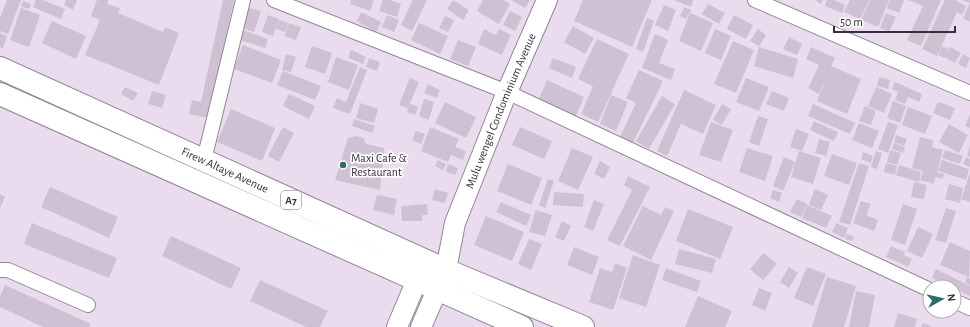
<svg xmlns="http://www.w3.org/2000/svg" width="970" height="327" font-family="'Alegreya Sans',sans-serif">
  <style>
    .building { fill: #d0c0d4 }
    .lines { fill: none; stroke-linecap: round; stroke-linejoin: round }
    .minor-casing { stroke: #938597; stroke-width: 16 }
    .secondary-casing { stroke: #938597; stroke-width: 22 }
    .trunk-casing { stroke: #938597; stroke-width: 24 }
    .minor { stroke: #fff; stroke-width: 14 }
    .secondary { stroke: #fff; stroke-width: 20 }
    .trunk { stroke: #fff; stroke-width: 22 }
    .poi-dot { fill: #2a6f63; stroke: #fff; stroke-width: 1.5 }
    .labels { text-anchor: middle; stroke-width: 3.5; stroke-linejoin: round; paint-order: stroke }
    .shield { fill: #fff; stroke: #726d72; stroke-width: 1 }
    .shield-label { font-size: 11px; font-weight: bold; fill: #352f36 }
    .street-label { font-size: 12px; fill: #352f36; stroke: #fff }
    .poi-label { font-size: 12px; fill: #352f36; stroke: #fff; text-anchor: start }
  </style>
  <rect width="100%" height="100%" fill="#ebdbef"/>
  <!-- building -->
  <g class="building">
    <polygon points="7,0 21,0 8,34 0,31 0,18"/>
    <polygon points="36,0 43,0 65,9 61,19 33,7"/>
    <polygon points="66,0 77,0 73,10 64,5"/>
    <polygon points="97,0 109,0 107,4 120,8 118,13 163,32 165,27 179,33 159,85 85,55 100,20 91,16"/>
    <polygon points="223,0 234,0 208,118 189,114 192,100 201,102"/>
    <polygon points="351,0 374,0 370,11 350,4"/>
    <polygon points="383,0 390,0 401,4 397,17 379,11"/>
    <polygon points="413,0 427,0 412,31 401,25"/>
    <polygon points="453,0 469,10 463,20 447,9"/>
    <polygon points="483,0 503,0 510,4 499,24 477,11"/>
    <polygon points="511,0 530,0 525,8"/>
    <polygon points="583,0 652,0 632,47 574,21"/>
    <polygon points="674,0 693,0 691,7"/>
    <polygon points="815,0 823,0 821,4"/>
    <polygon points="827,0 834,0 845,5 842,13 825,6"/>
    <polygon points="850,0 869,0 860,19 844,12"/>
    <polygon points="870,0 889,0 878,27 861,20"/>
    <polygon points="890,0 904,0 899,13 887,8"/>
    <polygon points="908,0 941,0 921,46 907,40 923,6"/>
    <polygon points="945,0 955,0 966,6 962,15 957,12 937,56 922,49"/>
    <polygon points="962,0 970,0 970,22 963,18 970,3"/>
    <polygon points="23,1 31,4 29,9 21,6"/>
    <polygon points="708,4 725,13 719,24 702,14"/>
    <polygon points="664,5 676,10 668,31 655,25"/>
    <polygon points="684,7 691,10 686,19 680,16"/>
    <polygon points="21,8 40,15 29,47 10,40"/>
    <polygon points="249,8 261,11 254,32 242,28"/>
    <polygon points="510,11 522,17 515,31 503,25"/>
    <polygon points="361,12 381,22 376,32 357,21"/>
    <polygon points="690,13 713,23 701,51 679,41"/>
    <polygon points="886,13 896,17 889,32 880,28"/>
    <polygon points="268,15 279,19 273,36 262,32"/>
    <polygon points="387,15 399,20 394,32 382,27"/>
    <polygon points="734,15 753,25 746,39 727,29"/>
    <polygon points="445,16 454,20 448,32 439,28"/>
    <polygon points="647,18 654,21 643,52 636,49"/>
    <polygon points="279,20 288,23 285,32 276,29"/>
    <polygon points="52,21 86,36 76,59 42,43"/>
    <polygon points="289,23 301,27 296,40 284,36"/>
    <polygon points="419,23 448,36 440,54 411,40"/>
    <polygon points="573,26 594,38 585,54 564,42"/>
    <polygon points="484,29 496,35 499,29 511,35 502,55 478,44"/>
    <polygon points="715,29 731,36 721,60 705,53"/>
    <polygon points="758,29 766,35 759,46 750,41"/>
    <polygon points="243,30 268,39 265,48 240,40"/>
    <polygon points="0,33 7,36 3,48 0,47"/>
    <polygon points="655,34 668,40 659,63 675,69 671,80 642,68"/>
    <polygon points="789,37 802,44 797,55 783,49"/>
    <polygon points="597,39 629,54 598,122 581,114 593,86 578,79"/>
    <polygon points="458,40 476,47 468,66 450,59"/>
    <polygon points="733,41 754,50 736,93 714,84"/>
    <polygon points="243,45 281,60 272,83 234,69"/>
    <polygon points="312,46 332,53 325,74 305,67"/>
    <polygon points="942,46 948,49 944,58 938,55"/>
    <polygon points="759,47 798,59 793,78 754,66"/>
    <polygon points="811,47 835,58 831,66 861,79 847,114 817,101 829,72 819,94 808,88 819,65 806,59"/>
    <polygon points="950,47 961,53 955,63 944,57"/>
    <polygon points="351,50 366,57 363,64 348,58"/>
    <polygon points="286,54 296,57 291,72 282,70"/>
    <polygon points="963,54 970,58 966,68 958,64"/>
    <polygon points="336,57 358,65 349,90 328,82"/>
    <polygon points="369,58 380,62 377,71 366,67"/>
    <polygon points="553,58 576,67 572,78 549,68"/>
    <polygon points="360,67 367,70 350,114 333,108 337,98 346,102"/>
    <polygon points="639,70 663,81 632,145 619,139 636,103 626,98"/>
    <polygon points="283,71 321,86 315,100 277,85"/>
    <polygon points="879,77 890,80 888,89 877,86"/>
    <polygon points="410,78 419,82 408,108 399,105"/>
    <polygon points="746,78 769,87 759,111 736,102"/>
    <polygon points="547,80 584,97 575,118 538,101"/>
    <polygon points="895,82 922,94 919,102 908,97 905,104 895,100 898,92 892,89"/>
    <polygon points="428,84 440,90 437,98 424,93"/>
    <polygon points="125,87 138,93 133,101 121,94"/>
    <polygon points="876,87 892,94 884,113 868,106"/>
    <polygon points="684,90 716,105 703,134 681,124 667,156 657,151"/>
    <polygon points="152,91 166,95 162,108 148,104"/>
    <polygon points="772,91 789,98 784,111 766,104"/>
    <polygon points="289,94 315,106 309,119 283,106"/>
    <polygon points="611,95 628,102 616,131 600,124"/>
    <polygon points="662,96 675,104 649,149 636,141"/>
    <polygon points="424,99 434,102 429,120 419,116"/>
    <polygon points="893,101 906,106 900,123 887,118"/>
    <polygon points="445,102 476,117 466,138 435,123"/>
    <polygon points="938,102 955,108 950,120 933,113"/>
    <polygon points="360,103 378,109 374,123 356,118"/>
    <polygon points="410,104 418,107 415,115 407,112"/>
    <polygon points="722,104 731,109 722,125 713,120"/>
    <polygon points="813,104 855,123 850,134 808,116"/>
    <polygon points="865,106 876,111 871,125 859,121"/>
    <polygon points="908,107 932,116 925,134 902,125"/>
    <polygon points="231,109 275,128 262,161 217,142"/>
    <polygon points="970,114 970,128 965,126"/>
    <polygon points="758,116 768,119 759,146 749,142"/>
    <polygon points="354,119 375,126 372,133 352,126"/>
    <polygon points="814,121 838,132 834,141 810,130"/>
    <polygon points="711,122 733,130 721,162 699,155"/>
    <polygon points="888,122 898,125 888,153 878,149"/>
    <polygon points="859,123 879,131 872,148 852,140"/>
    <polygon points="949,124 968,135 959,153 939,142"/>
    <polygon points="283,127 294,133 279,162 268,156"/>
    <polygon points="430,127 459,139 455,147 466,151 463,160 451,155 448,162 421,151"/>
    <polygon points="520,127 552,141 544,159 512,145"/>
    <polygon points="796,129 809,134 802,151 790,147"/>
    <polygon points="416,131 425,134 421,144 412,140"/>
    <polygon points="896,135 907,139 904,146 894,142"/>
    <polygon points="357,136 363,138 366,144 384,148 380,190 335,180 348,138"/>
    <polygon points="920,137 933,140 932,147 943,150 937,172 944,174 943,179 935,177 934,184 920,180 923,171 912,168"/>
    <polygon points="819,139 830,142 826,156 815,153"/>
    <polygon points="894,143 905,147 903,153 892,149"/>
    <polygon points="970,146 970,157 967,156"/>
    <polygon points="572,148 593,157 578,190 558,181"/>
    <polygon points="747,148 773,156 765,181 739,172"/>
    <polygon points="890,150 901,153 897,165 887,162"/>
    <polygon points="945,150 963,156 960,164 942,158"/>
    <polygon points="799,151 821,158 813,184 791,177"/>
    <polygon points="876,151 882,153 877,169 871,167"/>
    <polygon points="863,152 873,156 871,163 861,159"/>
    <polygon points="832,154 857,163 849,185 824,176"/>
    <polygon points="784,157 795,162 783,191 773,186"/>
    <polygon points="966,157 970,159 970,167 963,164"/>
    <polygon points="438,160 446,164 443,170 435,166"/>
    <polygon points="942,160 969,169 966,180 938,171"/>
    <polygon points="600,161 610,167 604,179 594,174"/>
    <polygon points="859,163 869,166 850,225 839,222"/>
    <polygon points="886,163 897,166 895,175 884,172"/>
    <polygon points="448,164 458,168 455,175 446,172"/>
    <polygon points="508,164 542,178 531,205 497,191"/>
    <polygon points="899,165 921,172 919,182 896,175"/>
    <polygon points="970,173 970,202 961,199"/>
    <polygon points="628,176 650,187 620,246 607,240 632,190 624,185"/>
    <polygon points="548,179 554,181 545,208 539,205"/>
    <polygon points="914,182 927,185 924,199 911,197"/>
    <polygon points="949,184 963,188 960,203 945,199"/>
    <polygon points="50,187 118,217 109,238 41,207"/>
    <polygon points="435,189 448,193 445,203 432,200"/>
    <polygon points="815,189 828,195 821,210 809,205"/>
    <polygon points="773,190 782,193 779,202 770,198"/>
    <polygon points="554,192 584,194 583,207 553,205"/>
    <polygon points="0,194 5,197 0,208"/>
    <polygon points="377,195 397,199 394,215 373,210"/>
    <polygon points="797,199 807,204 801,217 790,212"/>
    <polygon points="594,200 604,204 593,231 584,227"/>
    <polygon points="861,201 871,204 866,215 878,220 874,231 853,223"/>
    <polygon points="501,202 531,215 526,226 496,212"/>
    <polygon points="427,204 428,215 422,215 422,221 402,221 401,206"/>
    <polygon points="903,204 917,209 905,245 891,240"/>
    <polygon points="807,205 832,216 826,228 802,218"/>
    <polygon points="643,206 661,215 665,207 674,211 651,260 623,246"/>
    <polygon points="946,208 956,211 946,243 935,240"/>
    <polygon points="688,209 733,227 720,259 676,241"/>
    <polygon points="536,210 552,215 545,236 529,232"/>
    <polygon points="486,216 524,232 512,261 474,245"/>
    <polygon points="562,221 571,226 564,241 555,237"/>
    <polygon points="32,223 117,258 109,278 24,244"/>
    <polygon points="836,223 848,228 844,238 832,232"/>
    <polygon points="918,227 933,234 922,258 907,251"/>
    <polygon points="847,234 854,237 852,241 845,239"/>
    <polygon points="171,236 241,268 231,289 162,256"/>
    <polygon points="529,239 542,244 531,270 518,264"/>
    <polygon points="950,242 970,251 969,277 940,265"/>
    <polygon points="891,246 905,252 900,263 886,257"/>
    <polygon points="574,247 599,257 592,275 567,265"/>
    <polygon points="679,249 716,259 712,273 675,264"/>
    <polygon points="764,253 777,264 763,280 750,269"/>
    <polygon points="633,255 660,265 646,307 619,298"/>
    <polygon points="904,255 912,259 908,267 900,263"/>
    <polygon points="615,263 627,268 613,310 589,302 600,268 612,272"/>
    <polygon points="789,267 798,273 789,288 780,282"/>
    <polygon points="807,267 826,274 813,306 794,298"/>
    <polygon points="666,268 701,281 697,292 662,280"/>
    <polygon points="936,269 970,286 970,296 954,288 954,287 951,287 932,278"/>
    <polygon points="827,277 856,286 844,327 812,327"/>
    <polygon points="967,277 970,279 970,285 965,283"/>
    <polygon points="260,280 328,311 320,327 306,327 250,301"/>
    <polygon points="5,285 91,324 89,327 43,327 0,307 0,296"/>
    <polygon points="759,288 772,293 765,311 752,305"/>
    <polygon points="856,291 875,295 869,327 849,327"/>
    <polygon points="698,296 732,311 725,327 685,327"/>
    <polygon points="898,313 917,319 915,327 894,327"/>
    <polygon points="923,323 932,327 921,327"/>
  </g>
  <g class="lines">
    <defs>
      <g id="minor">
        <polyline points="274,0 507,92 930,290"/>
        <polyline points="755,0 970,93"/>
        <polyline points="204,160 243,0"/>
        <polyline points="0,270 8,270 88,305"/>
        <polyline points="954,301 970,308"/>
      </g>
      <g id="secondary">
        <path id="s1" d="M446 270 455 223 507 92 547 0"/>
        <polyline points="397,327 417,280"/>
        <polyline points="421,327 437,290"/>
      </g>
      <g id="trunk">
        <path id="s2" d="M0 68 446 270 583 327"/>
        <polyline points="0,94 522,327"/>
      </g>
    </defs>
    <!-- minor casing -->
    <use href="#minor" class="minor-casing"/>
    <!-- secondary casing -->
    <use href="#secondary" class="secondary-casing"/>
    <!-- trunk casing -->
    <use href="#trunk" class="trunk-casing"/>
    <!-- minor -->
    <use href="#minor" class="minor"/>
    <!-- secondary -->
    <use href="#secondary" class="secondary"/>
    <!-- trunk -->
    <use href="#trunk" class="trunk"/>
  </g>
  <!-- markers -->
  <circle class="poi-dot" cx="343" cy="165" r="4"/>
  <g class="labels">
    <!-- shield labels -->
    <rect class="shield" x="281" y="191" width="20" height="18" rx="3"/>
    <g class="shield-label">
      <text x="291" y="204">A7</text>
    </g>
    <!-- street labels -->
    <g class="street-label">
      <text dy="4" stroke="none"><textPath href="#s1" startOffset="169">Mulu wengel Condominium Avenue</textPath></text>
      <text dy="4" stroke="none"><textPath href="#s2" startOffset="247">Firew Altaye Avenue</textPath></text>
    </g>
    <!-- poi labels -->
    <g class="poi-label">
      <text x="351" y="162">Maxi Cafe &amp;<tspan x="351" dy="14">Restaurant</tspan></text>
    </g>
  </g>
  <!-- north arrow -->
  <g transform="translate(942 299) rotate(82)"><circle r="19" fill="#ffffff" stroke="#aeacaf"/>
  <path d="M0-3L7 15L0 10L-7 15Z" fill="#2a6f63"/>
  <text y="-6" font-size="11" font-weight="bold" text-anchor="middle" fill="#352f36">N</text>
  </g>
  <!-- scale -->
  <path d="M834 26v6h121v-6" fill="none" stroke="#352f36" stroke-width="2"/>
  <text x="840" y="26" font-size="12" fill="#352f36" stroke="#ffffff" stroke-width="3" paint-order="stroke">50 m</text>
</svg>
